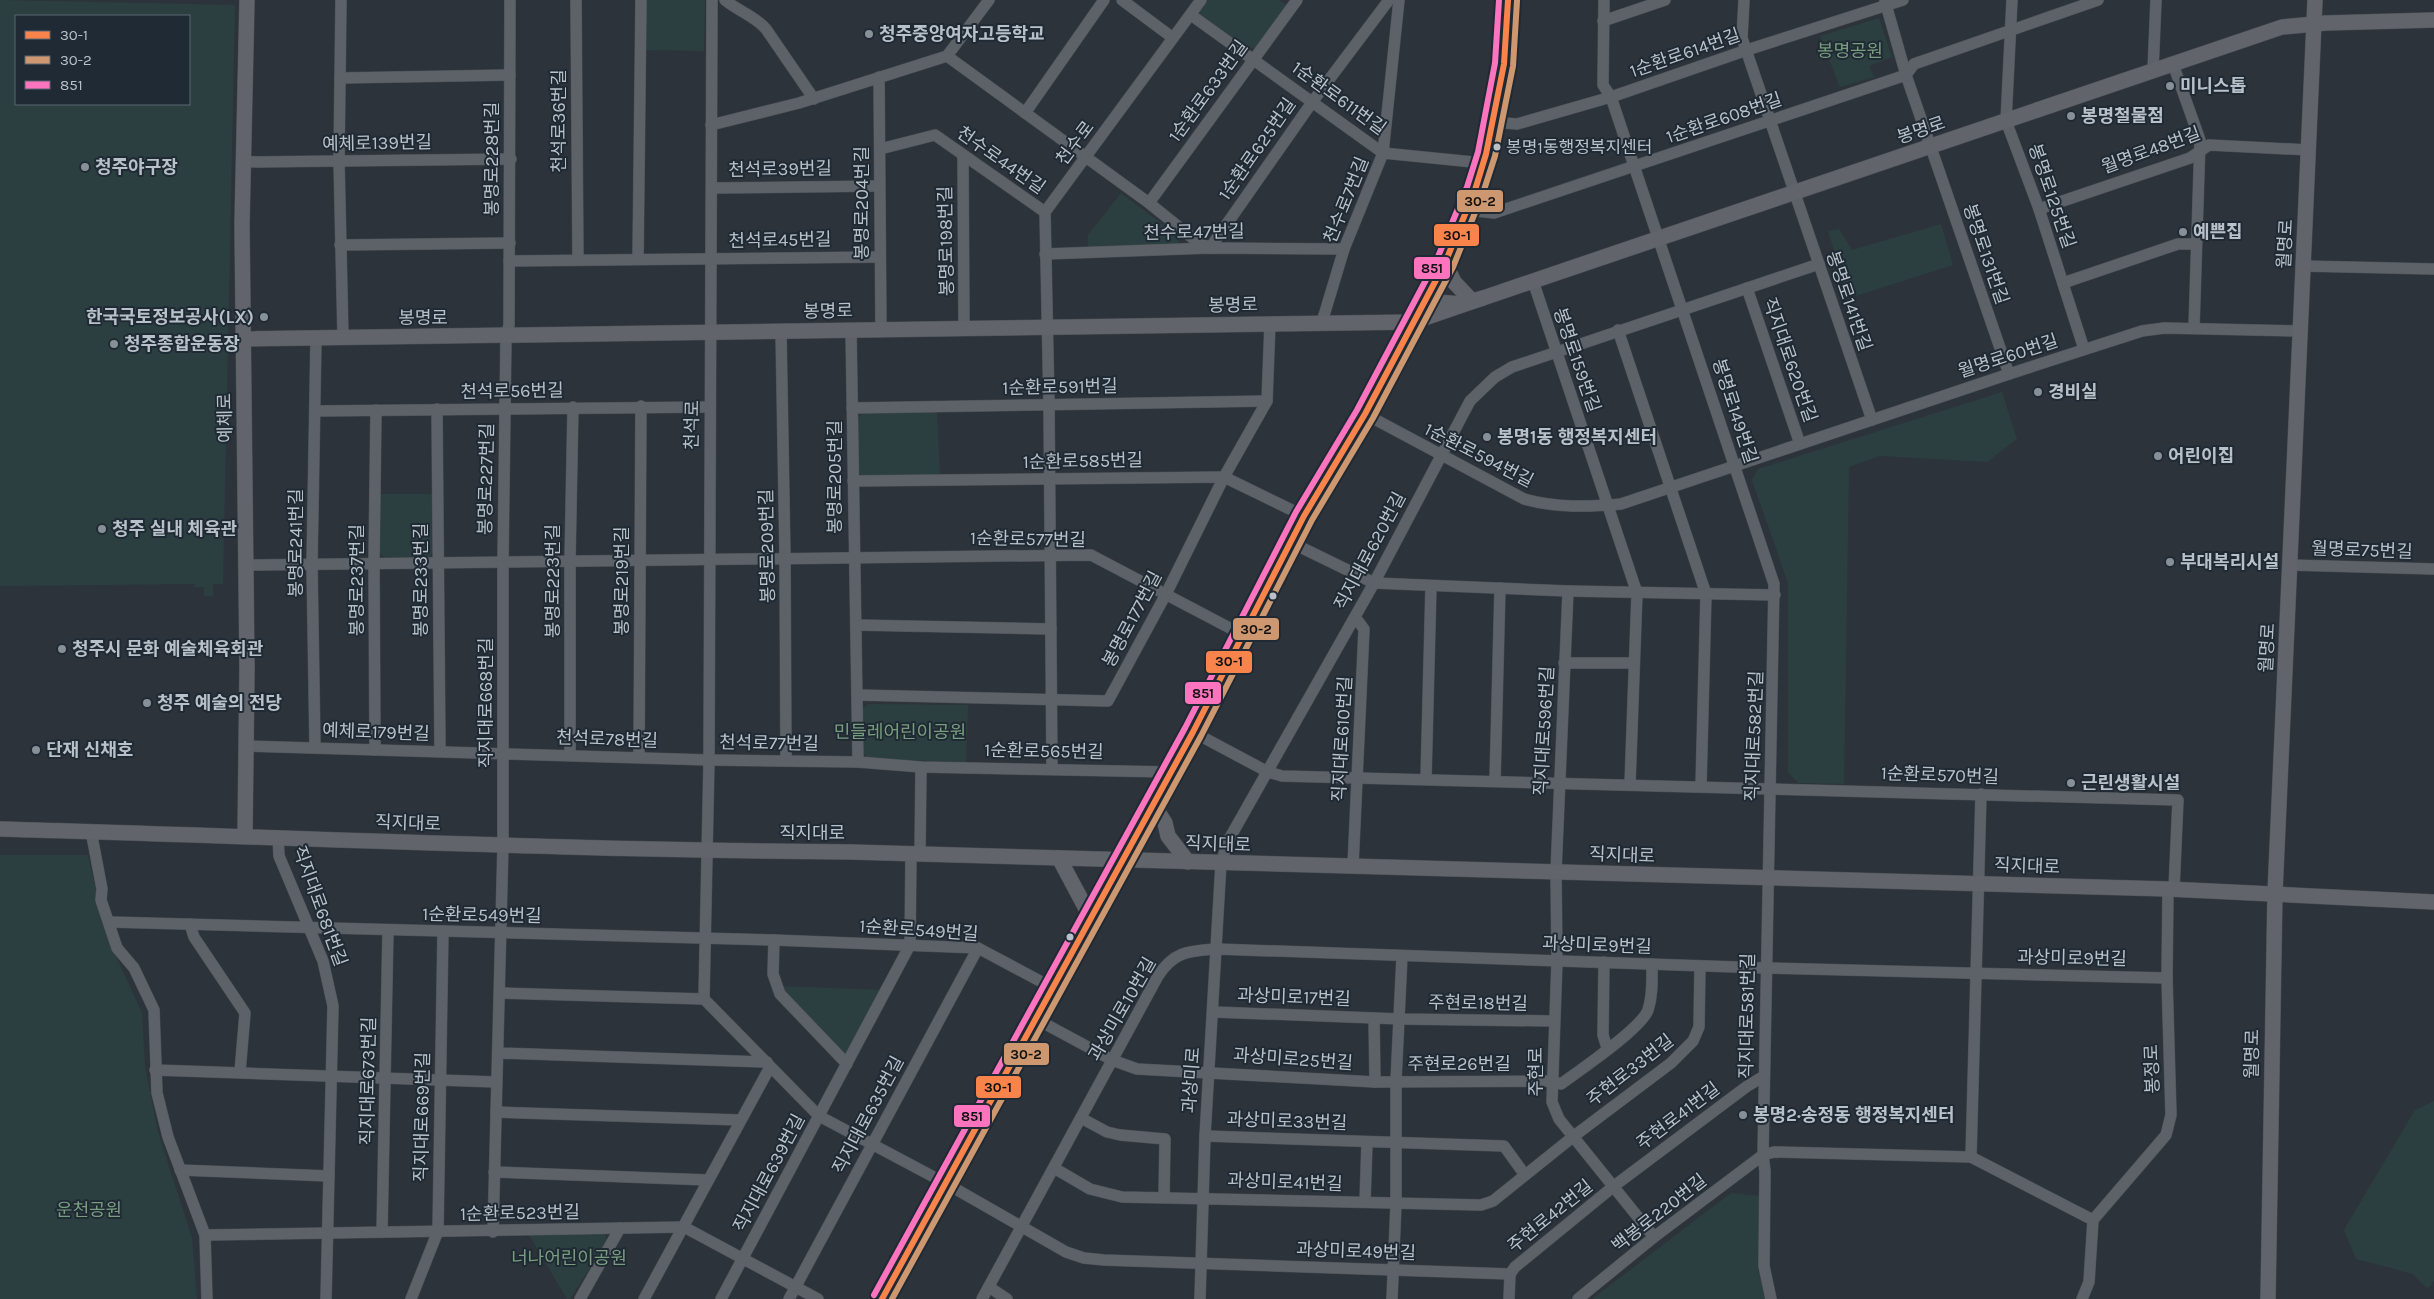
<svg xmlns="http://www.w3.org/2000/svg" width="2434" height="1299" font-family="Karla,'Noto Sans KR',sans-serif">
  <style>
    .green { fill: #2b3f40; fill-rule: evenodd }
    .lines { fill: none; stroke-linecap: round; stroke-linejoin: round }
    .street-casing { stroke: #4a4f54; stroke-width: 12 }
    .secondary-casing { stroke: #4a4f54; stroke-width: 16 }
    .street { stroke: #5d6268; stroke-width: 11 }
    .secondary { stroke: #61656b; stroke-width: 15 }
    .bus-1-casing { stroke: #202a34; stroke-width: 10 }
    .bus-2-casing { stroke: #202a34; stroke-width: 10 }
    .bus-3-casing { stroke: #202a34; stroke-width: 10 }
    .bus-1 { stroke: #f8844c; stroke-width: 6 }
    .bus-2 { stroke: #cd976f; stroke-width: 6 }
    .bus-3 { stroke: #fc73be; stroke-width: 6 }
    .poi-dot { fill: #878f97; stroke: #202a34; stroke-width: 2 }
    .bus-dot { fill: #b8c0c9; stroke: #202a34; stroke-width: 2 }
    .labels { text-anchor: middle; stroke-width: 4; stroke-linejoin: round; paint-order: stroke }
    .bus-label { font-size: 17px; fill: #b8c0c9; stroke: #202a34; text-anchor: start }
    .poi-label { font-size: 18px; font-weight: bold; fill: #b8c0c9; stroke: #202a34; text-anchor: start }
    .park-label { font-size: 18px; fill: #789d7e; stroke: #202a34 }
    .street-label { font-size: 18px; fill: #b8c0c9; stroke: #202a34 }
    .line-badge { stroke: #202a34; stroke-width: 2 }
    .pale-badge-label { font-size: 14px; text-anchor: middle; font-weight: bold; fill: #111 }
  </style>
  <rect width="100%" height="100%" fill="#2d333a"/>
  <!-- green -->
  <g class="green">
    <path d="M0 0 235 5 223 584H213V596H204V587H195V584L0 586ZM16 16H189V104H16Z"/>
    <polygon points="646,0 705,0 704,51 643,50"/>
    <polygon points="1208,0 1279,0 1288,6 1256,47 1248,49 1200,16 1199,12"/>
    <polygon points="1879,18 1892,57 1869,66 1874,77 1840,87 1820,36"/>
    <polygon points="1121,193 1178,236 1178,244 1088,248 1088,235"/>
    <polygon points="1941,224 1953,265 1849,298 1828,231 1839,229 1852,250"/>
    <polygon points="2002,392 2017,439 1987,462 1879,456 1849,467 1844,784 1798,783 1788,772 1788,583 1752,480 1758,469"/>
    <polygon points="864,412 937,412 940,476 865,477 857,472 855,420"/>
    <polygon points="380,494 434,494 434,551 429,557 384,557 379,552"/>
    <polygon points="869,704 968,705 966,762 870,759 861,752 862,709"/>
    <polygon points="0,855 88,855 100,908 114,952 142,1013 145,1067 158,1132 192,1238 197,1299 0,1299"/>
    <polygon points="780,986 883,990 844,1057"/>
    <polygon points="2434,1101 2434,1281 2428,1289 2413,1274 2356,1259 2344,1230 2415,1110"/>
    <polygon points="1731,1193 1760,1196 1758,1269 1766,1299 1592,1299"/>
    <polygon points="604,1233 607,1241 570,1299 567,1299 529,1235"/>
  </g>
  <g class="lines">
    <defs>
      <g id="street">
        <polyline points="341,0 339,161 343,337"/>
        <polyline points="576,0 578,260"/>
        <polyline points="712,0 709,760 704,999 819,1116 947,1184 1066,1252 1084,1258 1104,1260 1510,1274"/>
        <path d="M725 0C738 11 755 16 766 29L814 99"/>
        <polyline points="1122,0 1173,38"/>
        <polyline points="1604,0 1603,85 1611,97 1774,584 1763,1155 1765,1171 1764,1266 1771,1299"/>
        <polyline points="1744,0 1742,38 1872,420"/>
        <polyline points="2012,0 2006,121 2039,209 2084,349"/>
        <polyline points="1885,1 1906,75 2009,374"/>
        <polyline points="1191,15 1383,153 1483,163"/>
        <polyline points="1603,21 1665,0"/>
        <polyline points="947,56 1149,203 1195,240 1210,248 1313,101 1389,0"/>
        <polyline points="2173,64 2200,140 2194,328"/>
        <polyline points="2153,71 2156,0"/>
        <polyline points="879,77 881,329"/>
        <polyline points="340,78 510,75"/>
        <polyline points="1025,113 1104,0"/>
        <polyline points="1493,122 1517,124 1611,97 1747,50 1903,0"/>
        <polyline points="711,125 799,103 947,56 989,0"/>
        <polyline points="880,149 935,135 1045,212"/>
        <polyline points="963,155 964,327"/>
        <polyline points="243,162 511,159"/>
        <polyline points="712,188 879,186"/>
        <polyline points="1149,203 1297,0"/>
        <polyline points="2039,209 2190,158 2209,145 2309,150"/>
        <polyline points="1468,210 1494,213 1906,75 1914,64 2098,0"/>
        <polyline points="340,245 510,243"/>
        <polyline points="1045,254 1210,248 1344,249"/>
        <polyline points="638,259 641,0"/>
        <polyline points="509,261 879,257"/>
        <polyline points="2303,266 2434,269"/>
        <polyline points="1533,281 1637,593 1630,784"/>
        <polyline points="2063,283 2178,244 2196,244"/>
        <polyline points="1747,288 1800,444"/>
        <polyline points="1322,322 1344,249 1383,153 1399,0"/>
        <polyline points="851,329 858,762"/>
        <polyline points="1618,330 1706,594 1701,786"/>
        <polyline points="781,331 785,557 786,760"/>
        <polyline points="852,408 1267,401"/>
        <polyline points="437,409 440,751"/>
        <polyline points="315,411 710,407"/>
        <path d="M1365 414 1524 499C1556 508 1588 507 1621 504L2009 374 2142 331 2164 328 2300 331"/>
        <polyline points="853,481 1224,477 1304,516"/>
        <polyline points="1290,542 1374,583 1568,591 1775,595"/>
        <polyline points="246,565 1091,555 1243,635"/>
        <polyline points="2290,565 2434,569"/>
        <polyline points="1568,591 1556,872 1557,961 1552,1102 1559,1119 1654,1237"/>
        <polyline points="856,625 1051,629"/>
        <polyline points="1564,663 1634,663"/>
        <polyline points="857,695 1108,701 1166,594 1224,477 1267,401 1270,323"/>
        <polyline points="1193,732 1268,772 1282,776 2178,800 2174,889"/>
        <polyline points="247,746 709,760 858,762 921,767 1170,772"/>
        <polyline points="315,748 312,564 316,338"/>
        <polyline points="375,750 374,563 376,410"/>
        <polyline points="570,755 570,561 573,407"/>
        <polyline points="639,756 641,406"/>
        <polyline points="1052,769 1049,404 1045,212 1201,0"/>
        <polyline points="1426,779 1431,586"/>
        <polyline points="1495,781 1500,588"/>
        <polyline points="91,831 102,889 101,900 117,948 134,968 154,1010 157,1093 168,1137 205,1235 207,1299"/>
        <polyline points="278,836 279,856 323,961 333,1006 326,1299"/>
        <polyline points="920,854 921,767"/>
        <polyline points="1353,866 1364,629 1355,617"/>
        <polyline points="110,922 774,940 978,948 1053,988"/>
        <polyline points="190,924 194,937 245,1013 240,1072"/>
        <polyline points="774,940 773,974 780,994 847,1064"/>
        <polyline points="1604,962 1603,1035 1607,1048"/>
        <polyline points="500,993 704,999"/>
        <polyline points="1214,1012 1401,1019 1554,1021"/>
        <polyline points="1374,1018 1375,1082"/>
        <path d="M1036 1019 1112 1060 1137 1069 1375 1082 1552 1081 1561 1084C1580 1070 1641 1029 1648 1010 1653 995 1652 979 1652 964"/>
        <polyline points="498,1053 767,1062"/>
        <polyline points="155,1070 496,1082"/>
        <polyline points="496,1112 740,1120"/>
        <polyline points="1081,1118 1107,1132 1120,1135 1165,1139 1164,1197"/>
        <polyline points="1205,1136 1504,1146 1525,1175"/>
        <polyline points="1971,1157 1981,794"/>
        <polyline points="1054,1168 1090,1189 1122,1197 1481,1205 1493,1201 1574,1136 1671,1063 1693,1041 1699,1027 1700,966"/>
        <polyline points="180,1170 329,1176"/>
        <polyline points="494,1172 708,1180"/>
        <polyline points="1365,1202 1367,1142"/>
        <polyline points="382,1232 388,930"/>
        <polyline points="493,1232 503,845 503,561 506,336 509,325 510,0"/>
        <polyline points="205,1235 684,1227 818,1299"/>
        <polyline points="1510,1274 1515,1267 1614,1186 1746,1087 1764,1076"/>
        <polyline points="989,1287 1007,1299"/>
        <polyline points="411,1299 438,1231 443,931"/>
        <polyline points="580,1299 620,1228"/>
        <polyline points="644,1299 770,1067"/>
        <polyline points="721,1299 910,945 911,853"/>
        <polyline points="789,1299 978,948"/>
        <path d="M982 1299 1158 976C1174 951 1189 951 1216 949L1765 968 2167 978"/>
        <polyline points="1200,1299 1205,1136 1221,863 1228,841 1374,583 1470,401 1495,377 1512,367 1819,264"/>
        <polyline points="1392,1299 1396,1204 1396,1081 1402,956"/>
        <polyline points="1509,1299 1510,1274"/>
        <polyline points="1578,1299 1654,1237 1763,1155 1774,1152 1971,1157 2093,1220"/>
        <polyline points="2082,1299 2089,1282 2093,1220 2166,1135 2171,1115 2167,978 2168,889"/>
      </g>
      <g id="secondary">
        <polyline points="1445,263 1454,282 1472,301"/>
        <polyline points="1425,301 1462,304 1483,298 2282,27 2326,23 2434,20"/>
        <polyline points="243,339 1413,322 1483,298"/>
        <polyline points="1153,804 1165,823 1168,836 1188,862"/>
        <path d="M0 829C284 837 567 850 851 852L2168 889 2434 902"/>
        <polyline points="245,836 247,667 242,224 247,0"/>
        <polyline points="1059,858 1091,918"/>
        <polyline points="882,1299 1193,732 1304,516 1365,414 1445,263 1475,190 1486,154 1504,64 1508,0"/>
        <polyline points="2268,1299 2275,893 2315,0"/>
      </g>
    </defs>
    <!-- street casing -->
    <use href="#street" class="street-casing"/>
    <!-- secondary casing -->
    <use href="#secondary" class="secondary-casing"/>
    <!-- street -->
    <use href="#street" class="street"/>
    <!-- secondary -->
    <use href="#secondary" class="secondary"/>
    <defs>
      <polyline id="bus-1" points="882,1299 1193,732 1304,516 1365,414 1445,263 1475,190 1486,154 1504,64 1508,0"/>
      <polyline id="bus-2" points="892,1299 1201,736 1312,520 1373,418 1453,267 1483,193 1495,156 1513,66 1517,1"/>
      <polyline id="bus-3" points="874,1295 1185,728 1296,512 1357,410 1437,259 1467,187 1478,152 1495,63 1499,0"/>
    </defs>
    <!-- bus-1 casing -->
    <use href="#bus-1" class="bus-1-casing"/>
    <!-- bus-2 casing -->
    <use href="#bus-2" class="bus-2-casing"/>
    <!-- bus-3 casing -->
    <use href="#bus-3" class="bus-3-casing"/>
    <!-- bus-1 -->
    <use href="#bus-1" class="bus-1"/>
    <!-- bus-2 -->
    <use href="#bus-2" class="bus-2"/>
    <!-- bus-3 -->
    <use href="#bus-3" class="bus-3"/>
  </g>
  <!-- markers -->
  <g class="poi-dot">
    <circle cx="869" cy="34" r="5"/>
    <circle cx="2170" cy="86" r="5"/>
    <circle cx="2071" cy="116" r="5"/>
    <circle cx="85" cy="167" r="5"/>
    <circle cx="2183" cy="232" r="5"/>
    <circle cx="264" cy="317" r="5"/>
    <circle cx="114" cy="344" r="5"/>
    <circle cx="2038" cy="392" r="5"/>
    <circle cx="1487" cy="437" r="5"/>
    <circle cx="2158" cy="456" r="5"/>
    <circle cx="102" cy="529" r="5"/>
    <circle cx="2170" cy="562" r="5"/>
    <circle cx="62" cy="649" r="5"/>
    <circle cx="147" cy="703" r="5"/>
    <circle cx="36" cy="750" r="5"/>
    <circle cx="2071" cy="783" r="5"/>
    <circle cx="1743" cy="1115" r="5"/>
  </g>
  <g class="bus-dot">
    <circle cx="1497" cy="147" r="4.5"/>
    <circle cx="1273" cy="596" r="4.5"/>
    <circle cx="1070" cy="937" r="4.5"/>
  </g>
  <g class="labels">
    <!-- bus labels -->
    <g class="bus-label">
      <text x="1506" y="153">봉명1동행정복지센터</text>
    </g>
    <!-- poi labels -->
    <g class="poi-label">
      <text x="879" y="40">청주중앙여자고등학교</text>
      <text x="2180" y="92">미니스톱</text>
      <text x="2081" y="122">봉명철물점</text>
      <text x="95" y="173">청주야구장</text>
      <text x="2193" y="238">예쁜집</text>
      <text x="254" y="323" text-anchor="end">한국국토정보공사(LX)</text>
      <text x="124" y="350">청주종합운동장</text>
      <text x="2048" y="398">경비실</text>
      <text x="1497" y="443">봉명1동 행정복지센터</text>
      <text x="2168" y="462">어린이집</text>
      <text x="112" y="535">청주 실내 체육관</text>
      <text x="2180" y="568">부대복리시설</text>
      <text x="72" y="655">청주시 문화 예술체육회관</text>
      <text x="157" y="709">청주 예술의 전당</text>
      <text x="46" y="756">단재 신채호</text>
      <text x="2081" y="789">근린생활시설</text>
      <text x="1753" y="1121">봉명2·송정동 행정복지센터</text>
    </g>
    <!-- park labels -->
    <g class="park-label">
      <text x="1850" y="57">봉명공원</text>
      <text x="900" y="738">민들레어린이공원</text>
      <text x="89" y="1216">운천공원</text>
      <text x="569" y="1264">너나어린이공원</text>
    </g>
    <!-- street labels -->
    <g class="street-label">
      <text transform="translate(1685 53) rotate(-19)" y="6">1순환로614번길</text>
      <text transform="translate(1208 91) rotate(-54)" y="6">1순환로633번길</text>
      <text transform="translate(1339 98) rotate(36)" y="6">1순환로611번길</text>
      <text transform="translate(1724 118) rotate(-19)" y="6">1순환로608번길</text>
      <text transform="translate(559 121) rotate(-90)" y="6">천석로36번길</text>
      <text transform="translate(1921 130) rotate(-19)" y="6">봉명로</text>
      <text transform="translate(377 143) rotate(-1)" y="6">예체로139번길</text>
      <text transform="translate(1075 143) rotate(-53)" y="6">천수로</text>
      <text transform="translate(1257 149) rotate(-55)" y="6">1순환로625번길</text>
      <text transform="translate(2151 150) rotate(-20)" y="6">월명로48번길</text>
      <text transform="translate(492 159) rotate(-90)" y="6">봉명로228번길</text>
      <text transform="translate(1001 160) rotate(35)" y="6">천수로44번길</text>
      <text transform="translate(780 169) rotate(-1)" y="6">천석로39번길</text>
      <text transform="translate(2052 196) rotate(71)" y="6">봉명로125번길</text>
      <text transform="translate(1346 200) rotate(-68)" y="6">천수로7번길</text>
      <text transform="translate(862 203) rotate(-90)" y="6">봉명로204번길</text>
      <text transform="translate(1194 232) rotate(-1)" y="6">천수로47번길</text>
      <text transform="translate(780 240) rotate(-1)" y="6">천석로45번길</text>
      <text transform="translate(946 241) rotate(-91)" y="6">봉명로198번길</text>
      <text transform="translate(2285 244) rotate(-87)" y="6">월명로</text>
      <text transform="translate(1986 254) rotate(71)" y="6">봉명로131번길</text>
      <text transform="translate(1849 301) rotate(71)" y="6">봉명로141번길</text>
      <text transform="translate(1233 305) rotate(-1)" y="6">봉명로</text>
      <text transform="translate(828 311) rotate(-1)" y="6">봉명로</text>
      <text x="423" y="324">봉명로</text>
      <text transform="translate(2008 356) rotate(-18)" y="6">월명로60번길</text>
      <text transform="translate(1577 360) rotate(71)" y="6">봉명로159번길</text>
      <text transform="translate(1790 360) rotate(71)" y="6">직지대로620번길</text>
      <text transform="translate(1060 387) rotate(-1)" y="6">1순환로591번길</text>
      <text transform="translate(512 391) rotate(-1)" y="6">천석로56번길</text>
      <text transform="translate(1735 411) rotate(72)" y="6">봉명로149번길</text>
      <text transform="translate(225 418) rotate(-91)" y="6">예체로</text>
      <text transform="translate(692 425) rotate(-89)" y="6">천석로</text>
      <text transform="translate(1479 455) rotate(27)" y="6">1순환로594번길</text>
      <text transform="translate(1083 461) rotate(-1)" y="6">1순환로585번길</text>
      <text transform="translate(835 477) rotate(-90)" y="6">봉명로205번길</text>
      <text transform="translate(486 479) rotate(-89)" y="6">봉명로227번길</text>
      <text transform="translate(1028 539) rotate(1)" y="6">1순환로577번길</text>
      <text transform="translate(296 543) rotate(-90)" y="6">봉명로241번길</text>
      <text transform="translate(767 546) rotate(-91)" y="6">봉명로209번길</text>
      <text transform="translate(2362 550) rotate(2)" y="6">월명로75번길</text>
      <text transform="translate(1370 551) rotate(-62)" y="6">직지대로620번길</text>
      <text transform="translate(357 580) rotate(-90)" y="6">봉명로237번길</text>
      <text transform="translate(421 580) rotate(-90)" y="6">봉명로233번길</text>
      <text transform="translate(553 581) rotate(-90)" y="6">봉명로223번길</text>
      <text transform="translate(622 581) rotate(-90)" y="6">봉명로219번길</text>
      <text transform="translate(1132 619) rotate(-62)" y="6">봉명로177번길</text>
      <text transform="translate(2267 648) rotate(-87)" y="6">월명로</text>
      <text transform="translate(486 703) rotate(-90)" y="6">직지대로668번길</text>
      <text transform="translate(1544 731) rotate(-87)" y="6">직지대로596번길</text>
      <text transform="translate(376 732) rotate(2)" y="6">예체로179번길</text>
      <text transform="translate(1754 736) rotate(-88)" y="6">직지대로582번길</text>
      <text transform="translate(607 739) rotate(2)" y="6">천석로78번길</text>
      <text transform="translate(1342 739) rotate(-87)" y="6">직지대로610번길</text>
      <text transform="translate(769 743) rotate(1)" y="6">천석로77번길</text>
      <text transform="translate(1044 751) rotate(1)" y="6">1순환로565번길</text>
      <text transform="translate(1940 775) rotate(2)" y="6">1순환로570번길</text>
      <text transform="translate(408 823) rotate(2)" y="6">직지대로</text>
      <text x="812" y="839">직지대로</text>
      <text transform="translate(1218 844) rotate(2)" y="6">직지대로</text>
      <text transform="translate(1622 855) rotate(2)" y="6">직지대로</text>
      <text transform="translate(2027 866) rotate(2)" y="6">직지대로</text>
      <text transform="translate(320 906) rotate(70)" y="6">직지대로681번길</text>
      <text transform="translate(482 915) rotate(1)" y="6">1순환로549번길</text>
      <text transform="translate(919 930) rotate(4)" y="6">1순환로549번길</text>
      <text transform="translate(1597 945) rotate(2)" y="6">과상미로9번길</text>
      <text transform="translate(2072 958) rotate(1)" y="6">과상미로9번길</text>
      <text transform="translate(1294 997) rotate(2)" y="6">과상미로17번길</text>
      <text transform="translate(1478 1003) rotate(1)" y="6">주현로18번길</text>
      <text transform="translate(1122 1009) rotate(-60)" y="6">과상미로10번길</text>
      <text transform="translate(1747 1016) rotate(-89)" y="6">직지대로581번길</text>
      <text transform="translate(2252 1054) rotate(-89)" y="6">월명로</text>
      <text transform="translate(1293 1059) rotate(4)" y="6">과상미로25번길</text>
      <text x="1459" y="1070">주현로26번길</text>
      <text transform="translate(2152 1069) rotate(-92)" y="6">봉정로</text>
      <text transform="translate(1630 1070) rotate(-38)" y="6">주현로33번길</text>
      <text transform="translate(1536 1072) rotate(-90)" y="6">주현로</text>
      <text transform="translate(1191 1080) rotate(-86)" y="6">과상미로</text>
      <text transform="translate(368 1081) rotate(-89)" y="6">직지대로673번길</text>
      <text transform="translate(868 1115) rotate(-62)" y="6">직지대로635번길</text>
      <text transform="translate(1678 1116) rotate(-37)" y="6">주현로41번길</text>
      <text transform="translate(422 1117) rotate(-89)" y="6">직지대로669번길</text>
      <text transform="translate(1287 1121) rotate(2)" y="6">과상미로33번길</text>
      <text transform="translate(769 1173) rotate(-62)" y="6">직지대로639번길</text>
      <text transform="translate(1285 1182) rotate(2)" y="6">과상미로41번길</text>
      <text transform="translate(520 1213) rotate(-1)" y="6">1순환로523번길</text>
      <text transform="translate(1659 1213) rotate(-38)" y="6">백봉로220번길</text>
      <text transform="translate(1550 1216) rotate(-39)" y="6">주현로42번길</text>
      <text transform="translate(1356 1251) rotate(2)" y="6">과상미로49번길</text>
    </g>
  </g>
  <g class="line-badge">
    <rect x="1456" y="189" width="48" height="24" rx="5" fill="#cd976f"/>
    <rect x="1433" y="223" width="47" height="24" rx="5" fill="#f8844c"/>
    <rect x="1413" y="256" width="38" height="24" rx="5" fill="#fc73be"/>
    <rect x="1232" y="617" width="48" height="24" rx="5" fill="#cd976f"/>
    <rect x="1205" y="650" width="48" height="24" rx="5" fill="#f8844c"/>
    <rect x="1184" y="681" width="38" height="24" rx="5" fill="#fc73be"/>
    <rect x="1003" y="1042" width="47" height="24" rx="5" fill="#cd976f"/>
    <rect x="975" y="1075" width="47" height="24" rx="5" fill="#f8844c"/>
    <rect x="953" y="1104" width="38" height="24" rx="5" fill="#fc73be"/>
  </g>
  <g class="pale-badge-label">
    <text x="1480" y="206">30-2</text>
    <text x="1457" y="240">30-1</text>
    <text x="1432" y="273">851</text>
    <text x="1256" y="634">30-2</text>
    <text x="1229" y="666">30-1</text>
    <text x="1203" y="698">851</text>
    <text x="1026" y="1059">30-2</text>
    <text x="998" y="1092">30-1</text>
    <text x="972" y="1121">851</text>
  </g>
  <!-- legend -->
  <rect x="15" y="15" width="175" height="90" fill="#202a34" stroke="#5d6670"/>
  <rect x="25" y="31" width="25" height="8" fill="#f8844c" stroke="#5d6670"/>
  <text x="60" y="40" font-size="15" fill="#b8c0c9">30-1</text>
  <rect x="25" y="56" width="25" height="8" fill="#cd976f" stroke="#5d6670"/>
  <text x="60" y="65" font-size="15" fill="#b8c0c9">30-2</text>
  <rect x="25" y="81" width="25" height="8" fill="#fc73be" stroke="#5d6670"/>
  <text x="60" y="90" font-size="15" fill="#b8c0c9">851</text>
</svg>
